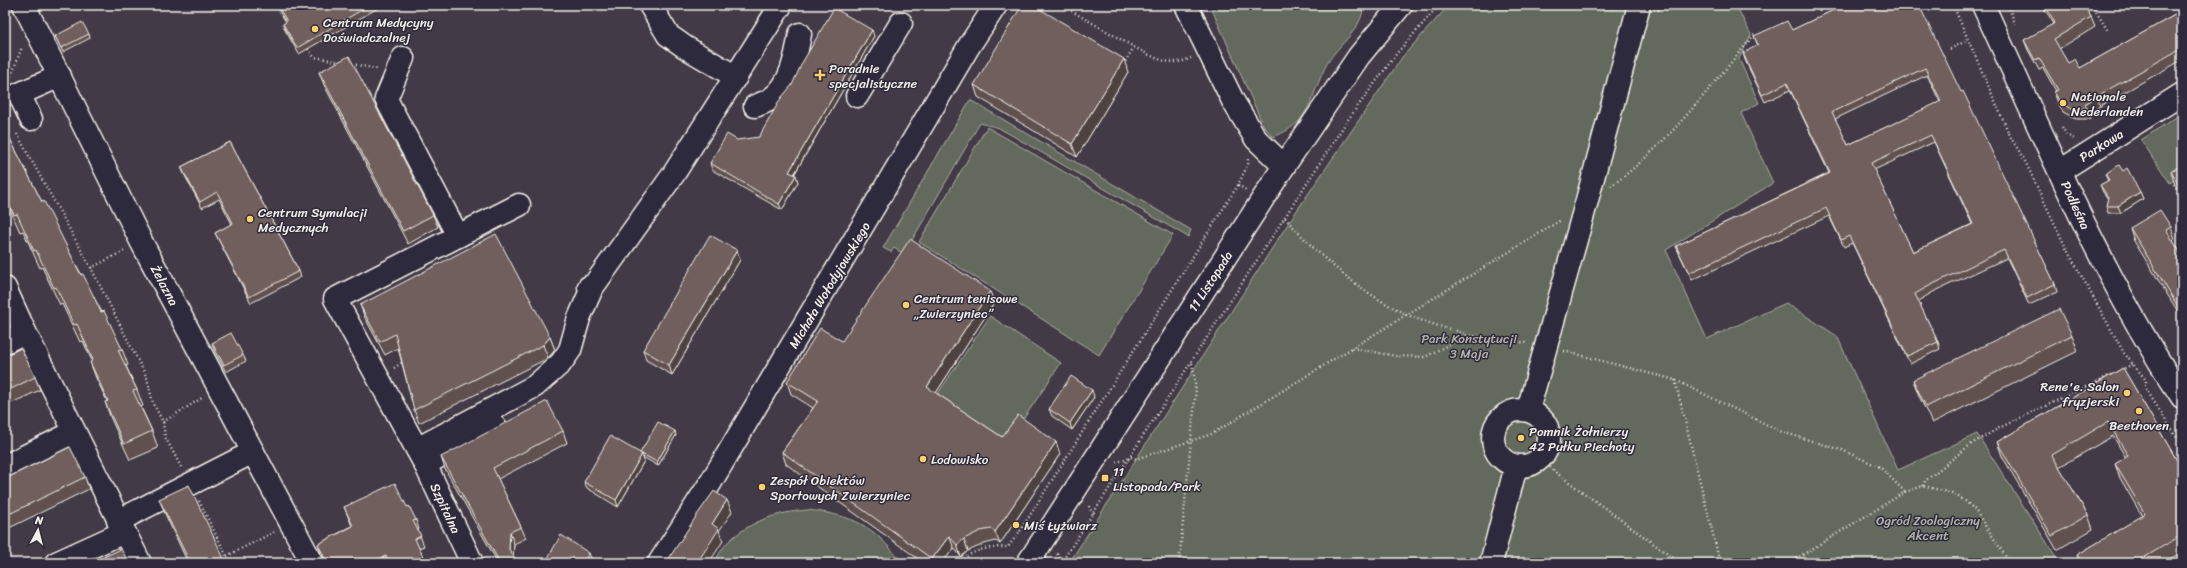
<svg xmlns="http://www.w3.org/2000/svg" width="2187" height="568" font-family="Sriracha,sans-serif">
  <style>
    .green { fill: #64695b; stroke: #acada2 }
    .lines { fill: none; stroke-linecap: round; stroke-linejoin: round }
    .minor-casing { stroke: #f4f1e8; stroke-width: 25 }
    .path { stroke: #f4f1e8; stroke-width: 2.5; stroke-dasharray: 1 3; stroke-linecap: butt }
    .minor { stroke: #2f2a3d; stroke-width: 22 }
    .wall { fill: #605150; stroke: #f4f1e8; fill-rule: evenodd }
    .shaded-wall { fill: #4e4241; stroke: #f4f1e8 }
    .building { fill: #705e5d; stroke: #f4f1e8; fill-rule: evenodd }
    .poi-dot { fill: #ffd166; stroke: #2f2a3d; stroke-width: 1.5 }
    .labels { text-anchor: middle; stroke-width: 3; stroke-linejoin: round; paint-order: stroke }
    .poi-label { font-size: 13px; fill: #f4f1e8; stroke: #2f2a3d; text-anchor: start }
    .street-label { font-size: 13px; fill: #f4f1e8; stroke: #2f2a3d }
    .park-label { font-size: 13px; fill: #b3b4a9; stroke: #2f2a3d }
  </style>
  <rect width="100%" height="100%" fill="#423a47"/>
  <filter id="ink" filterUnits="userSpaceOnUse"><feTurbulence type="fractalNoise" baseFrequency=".025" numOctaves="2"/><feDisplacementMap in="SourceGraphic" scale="8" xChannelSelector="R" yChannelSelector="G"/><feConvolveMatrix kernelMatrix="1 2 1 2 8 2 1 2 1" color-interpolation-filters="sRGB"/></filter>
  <g filter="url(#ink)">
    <!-- green -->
    <g class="green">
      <path d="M1210 5H1363C1364 28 1339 44 1328 62 1318 79 1314 100 1303 116 1296 126 1284 133 1273 137L1264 127Z"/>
      <polygon points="1449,5 1736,5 1751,35 1739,59 1759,103 1741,113 1773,183 1666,250 1707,339 1786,303 1837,336 1898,470 1977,434 2060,563 1069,563 1291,219 1403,56"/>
      <polygon points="970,100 1191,230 1188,237 999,128 980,123 904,254 894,248 891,252 883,248"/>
      <polygon points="2182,113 2182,175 2170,183 2141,140"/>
      <polygon points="987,127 1173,235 1099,355 919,242"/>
      <polygon points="990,316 1061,363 1008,442 937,395"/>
      <path d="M808 510C855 516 873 525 902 563H714C718 556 722 548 728 542 750 521 778 512 808 510Z"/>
    </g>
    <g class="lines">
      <defs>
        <g id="minor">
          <polyline points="24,5 142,243 312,563"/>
          <polyline points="650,5 668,35 685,47 736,77"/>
          <polyline points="1186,5 1233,101 1256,139 1284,166"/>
          <path d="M1983 5C2045 138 2100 274 2182 397"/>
          <polyline points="403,58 386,99 458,236 335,299 425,464 472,563"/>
          <polyline points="857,96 901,23"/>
          <path d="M755 106C760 104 767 102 772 98 791 85 796 56 800 34"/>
          <polyline points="31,119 19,94 60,76"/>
          <polyline points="2060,171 2182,94"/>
          <polyline points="458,236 519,205"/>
          <polyline points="589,287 592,288 673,175 781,5"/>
          <polyline points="5,288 25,332 140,563"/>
          <polyline points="5,342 25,332"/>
          <circle cx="1521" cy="438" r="28"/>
          <polyline points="1528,410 1586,204 1639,5"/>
          <polyline points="417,449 535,386 561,363 570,350 579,318 592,288"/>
          <polyline points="425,464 495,427"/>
          <polyline points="5,466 74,432"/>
          <polyline points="118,521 253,452"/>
          <polyline points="56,563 124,532"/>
          <polyline points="659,563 711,482 969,46 996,5"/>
          <polyline points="1028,563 1284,166 1359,56 1401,5"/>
          <polyline points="1491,563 1516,466"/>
        </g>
      </defs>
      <!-- minor casing -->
      <use href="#minor" class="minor-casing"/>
      <!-- path -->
      <g class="path">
        <polyline points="1061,5 1134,47 1123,65"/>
        <polyline points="1563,5 1617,9"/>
        <polyline points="1953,5 2011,138 2024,159 2067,250 2124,353 2146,380 2146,389 2182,446"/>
        <polyline points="2008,5 2015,24"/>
        <polyline points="2092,5 2108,31"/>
        <polyline points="1658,10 1705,5"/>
        <path d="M1134 47C1153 57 1170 68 1191 58"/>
        <polyline points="308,49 314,57 341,62"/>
        <polyline points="1950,49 1968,40"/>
        <polyline points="352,64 377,69"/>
        <polyline points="11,76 22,47"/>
        <polyline points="2062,127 2067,135 2074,139"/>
        <polyline points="17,134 91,268 147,378 153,403 163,422 165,437 181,467"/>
        <polyline points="2182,177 2173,183 2182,197"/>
        <polyline points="1238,185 1246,190"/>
        <path d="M1611 186C1668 145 1711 85 1756 33"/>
        <path d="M1285 218C1319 256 1359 292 1406 314 1425 323 1447 328 1467 334"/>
        <polyline points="91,268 124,251"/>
        <polyline points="1352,348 1396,356 1425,357 1467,335 1526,343"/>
        <polyline points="1564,351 1675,380 1782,432 1842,450 1880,467 1905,492"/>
        <polyline points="394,368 403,362"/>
        <polyline points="2121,370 2133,364"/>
        <polyline points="1675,380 1720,563"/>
        <polyline points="163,422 202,398"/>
        <polyline points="1131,457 1136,459 1212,434 1561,220"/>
        <polyline points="1541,459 1558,474 1680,563"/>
        <polyline points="1116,462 1129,459"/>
        <polyline points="1923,486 1925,481 1970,445 1999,428 2113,374"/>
        <polyline points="199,501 230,563"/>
        <polyline points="1089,506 1093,515"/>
        <polyline points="1020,531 1238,185 1248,164 1248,159"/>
        <polyline points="1057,554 1067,563"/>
        <polyline points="227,556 274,532"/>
        <path d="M962 563C970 548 994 547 1008 547L1020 531"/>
        <polyline points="1061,563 1347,121 1397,53 1439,5"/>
        <polyline points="1179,563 1196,389 1192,363"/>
        <polyline points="1789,563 1905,492 1923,486 1952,493 1965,501 1975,510 2010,563"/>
      </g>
      <!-- minor -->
      <use href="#minor" class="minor"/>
    </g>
    <!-- wall -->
    <g class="wall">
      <polygon points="275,5 383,5 299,54 285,30 283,24 286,22"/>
      <path d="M1844 5 1961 92 2055 284 2057 292 2029 305 2007 258 1933 292 1918 301 1938 342 1940 349 1910 364 1852 243 1844 247 1829 216 1692 280 1679 253 1676 246 1829 173 1790 90 1765 102 1745 60 1743 53 1758 46 1754 36 1792 30ZM1927 75 1940 102 1848 145 1835 119ZM1934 142 1972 224 1913 252 1874 170Z"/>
      <polygon points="2042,5 2084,5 2091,17 2095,27 2059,49 2068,63 2080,68 2182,11 2182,60 2100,106 2089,114 2091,119 2076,119 2063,112 2058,103 2054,92 2056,91 2043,68 2039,70 2028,50 2024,40 2054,24"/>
      <polygon points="89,34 90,38 63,52 55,36"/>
      <polygon points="874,36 794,175 798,182 782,210 712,170 710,163 759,137"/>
      <polygon points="5,41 8,49 5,50"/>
      <polygon points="319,72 433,215 438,227 408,244 324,85"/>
      <polygon points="1128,72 1077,157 978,97 974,85"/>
      <polygon points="5,129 42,202 122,349 128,365 126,366 137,390 143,406 141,407 152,431 158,448 130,460 111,419 105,402 107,401 96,378 90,362 92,361 83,341 80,342 62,304 60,305 42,267 40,268 23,231 20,232 5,199"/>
      <polygon points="230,142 299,271 301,277 251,303 218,239 215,233 232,224 219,199 202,208 184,174 181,167"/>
      <polygon points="2182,164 2182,195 2175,185 2171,172"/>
      <polygon points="2123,171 2140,192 2143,199 2121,213 2108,213 2106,206 2108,199 2103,192 2100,185 2108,181 2105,174"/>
      <polygon points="2171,227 2175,239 2173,241 2182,255 2182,318 2134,241 2130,228"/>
      <polygon points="740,260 672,375 646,360 643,350"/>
      <polygon points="994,303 936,393 1002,437 1060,454 1000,544 996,541 984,544 968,551 961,557 954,548 942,563 924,563 786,464 782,452 813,408 791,394 787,382 842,341"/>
      <polygon points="360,305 550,337 555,350 548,358 419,423 414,410 398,348 385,355 365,318"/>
      <polygon points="2072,335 2078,351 1932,423 1919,396 1913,380"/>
      <polygon points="212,343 243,355 246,361 226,372 214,350"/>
      <polygon points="5,356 35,377 40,390 5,406"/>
      <polygon points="2123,368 2182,469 2182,552 2163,563 2080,563 2077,555 2142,516 2120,478 2115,464 2126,458 2113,436 2059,467 2088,515 2093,529 2057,550 2002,456 1997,442"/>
      <polygon points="1094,397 1072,430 1052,416 1049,409"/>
      <polygon points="563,431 567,443 498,479 521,527 526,538 514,544 513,556 518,563 498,563 445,469 441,457"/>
      <polygon points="676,435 658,466 643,457 644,461 618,507 587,488 584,482"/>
      <polygon points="85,477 89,489 5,530 5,479"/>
      <polygon points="159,499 226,563 188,563 166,516"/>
      <polygon points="344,507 407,507 416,520 419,529 418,530 424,546 419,548 426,563 326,563 321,554 318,544 352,526"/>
    </g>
    <!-- shaded-wall -->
    <g class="shaded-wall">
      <polygon points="872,30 874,36 792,178 789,172"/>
      <polygon points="1124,59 1128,72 1077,157 1072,144"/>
      <polygon points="2097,96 2100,106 2089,114 2085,104"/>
      <polygon points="796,175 798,182 782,210 779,204"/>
      <polygon points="2140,192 2143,199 2121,213 2118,206"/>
      <polygon points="737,250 740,260 672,375 669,365"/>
      <polygon points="990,291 994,303 932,399 927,387"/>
      <polygon points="550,337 555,350 548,358 543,345"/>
      <polygon points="1092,390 1094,397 1072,430 1070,423"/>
      <polygon points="675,431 676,435 658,466 657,462"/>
      <polygon points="1056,442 1060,454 1000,544 995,532"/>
      <polygon points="642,454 644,461 618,507 616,500"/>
      <polygon points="727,500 732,512 719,531 723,541 709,563 697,563 712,524"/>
      <polygon points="510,532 514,544 513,560 509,549"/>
      <polygon points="949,536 954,548 942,563 933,563 932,559"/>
      <polygon points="964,539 968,551 961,557 957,545"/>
      <polygon points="589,553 593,563 584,563"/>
    </g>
    <!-- building -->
    <g class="building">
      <polygon points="277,5 370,5 297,48 283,24 287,21"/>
      <polygon points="1022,5 1033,5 1124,59 1072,144 974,85"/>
      <path d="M1844 5H1919L1961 92 1963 91 2055 284 2027 298 2004 250 1931 285 1915 294 1938 342 1907 356 1849 236 1841 240 1826 208 1689 273 1676 246 1830 173 1787 83 1762 95 1743 53 1758 45 1754 36 1787 21 1792 30ZM1925 68 1941 101 1848 145 1832 112ZM1931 135 1973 224 1913 252 1871 163Z"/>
      <polygon points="2045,5 2084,5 2091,17 2054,39 2068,63 2075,59 2080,68 2182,11 2182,48 2097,96 2085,104 2087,108 2072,109 2060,102 2054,92 2058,90 2039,58 2035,60 2024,40 2055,23"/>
      <polygon points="834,8 872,30 789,172 796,175 779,204 710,163 727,134 737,140 759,137 781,98 792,85 802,63"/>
      <polygon points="82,22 89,34 61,48 55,36"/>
      <polygon points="349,56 433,215 403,231 319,72"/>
      <polygon points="5,129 42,202 44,201 81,275 83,274 101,312 104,311 122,349 118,350 137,390 133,391 152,431 124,444 105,402 108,401 90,362 93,360 77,324 74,325 56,287 54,288 36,250 34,251 17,214 14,215 5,195"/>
      <polygon points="230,142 299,271 249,297 215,233 233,223 217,192 200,202 181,167"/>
      <polygon points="2182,164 2182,189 2171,172"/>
      <polygon points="2119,165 2123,171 2127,168 2140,192 2118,206 2106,206 2108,197 2100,185 2109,180 2105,174"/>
      <polygon points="2160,210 2171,227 2166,230 2182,255 2182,313 2130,228"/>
      <polygon points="496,234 550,337 543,345 414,410 395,334 380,342 360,305"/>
      <polygon points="710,235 737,250 669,365 643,350"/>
      <polygon points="910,239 990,291 927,387 1002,437 1018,415 1056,442 995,532 991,529 980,531 964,539 957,545 949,536 932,559 782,452 818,401 787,382 820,328 842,341"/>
      <polygon points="2059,309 2072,335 1926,407 1913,380"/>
      <polygon points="231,333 243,355 224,365 212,343"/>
      <polygon points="21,348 35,377 5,392 5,356"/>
      <polygon points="2123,368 2182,469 2182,535 2135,563 2082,563 2077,555 2145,514 2115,464 2128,456 2108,422 2052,455 2088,515 2052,536 1997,442"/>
      <polygon points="1071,376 1092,390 1070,423 1049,409"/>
      <polygon points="547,401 563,431 493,468 521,527 510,532 509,549 518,563 500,563 441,457"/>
      <polygon points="658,422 675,431 657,462 640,453"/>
      <polygon points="610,436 642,454 616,500 584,482"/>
      <polygon points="70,447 85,477 5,516 5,479"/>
      <polygon points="395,483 407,507 409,506 416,520 413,521 421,536 415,539 426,563 389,563 386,556 370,563 327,563 318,544 353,526 344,507"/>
      <polygon points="189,485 226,563 190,563 159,499"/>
      <polygon points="714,491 727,500 712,524 719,529 697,563 666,563 697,515"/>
      <polygon points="561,535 589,553 584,563 545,563"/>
      <polygon points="121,549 129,563 91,563"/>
    </g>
  </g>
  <!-- markers -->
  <g class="poi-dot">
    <circle cx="315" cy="29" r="4"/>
    <path d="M818 69h4v4h4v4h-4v4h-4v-4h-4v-4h4z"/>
    <circle cx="2063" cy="103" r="4"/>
    <circle cx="250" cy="219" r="4"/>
    <circle cx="906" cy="305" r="4"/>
    <circle cx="2127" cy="393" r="4"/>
    <circle cx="2139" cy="411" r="4"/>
    <circle cx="1521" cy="438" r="4"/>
    <circle cx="923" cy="459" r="4"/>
    <rect x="1101" y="474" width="8" height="8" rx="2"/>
    <circle cx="762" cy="487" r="4"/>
    <circle cx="1016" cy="525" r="4"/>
  </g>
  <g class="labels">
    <!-- poi labels -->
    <g class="poi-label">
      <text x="323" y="27">Centrum Medycyny<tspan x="323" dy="15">Doświadczalnej</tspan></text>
      <text x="829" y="73">Poradnie<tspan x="829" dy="15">specjalistyczne</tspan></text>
      <text x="2071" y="101">Nationale<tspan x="2071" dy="15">Nederlanden</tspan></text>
      <text x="258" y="217">Centrum Symulacji<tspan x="258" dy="15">Medycznych</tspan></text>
      <text x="914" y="303">Centrum tenisowe<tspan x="914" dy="15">„Zwierzyniec”</tspan></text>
      <text x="2119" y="391" text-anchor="end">Rene'e. Salon<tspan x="2119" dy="15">fryzjerski</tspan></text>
      <text x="2139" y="430" text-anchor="middle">Beethoven</text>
      <text x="1529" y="436">Pomnik Żołnierzy<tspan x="1529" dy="15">42 Pułku Piechoty</tspan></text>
      <text x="931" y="464">Lodowisko</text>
      <text x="1113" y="476">11<tspan x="1113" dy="15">Listopada/Park</tspan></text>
      <text x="770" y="485">Zespół Obiektów<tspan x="770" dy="15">Sportowych Zwierzyniec</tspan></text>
      <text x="1024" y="530">Miś Łyżwiarz</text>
    </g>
    <!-- street labels -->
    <g class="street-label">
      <text transform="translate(2101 145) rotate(-32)" y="5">Parkowa</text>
      <text transform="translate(2076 205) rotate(65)" y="5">Podleśna</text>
      <text transform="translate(1210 281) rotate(-57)" y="5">11 Listopada</text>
      <text transform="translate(165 285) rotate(62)" y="5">Żelazna</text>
      <text transform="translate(829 285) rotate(-59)" y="5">Michała Wołodyjowskiego</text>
      <text transform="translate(446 508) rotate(65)" y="5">Szpitalna</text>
    </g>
    <!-- park labels -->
    <g class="park-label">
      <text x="1469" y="343">Park Konstytucji<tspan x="1469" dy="15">3 Maja</tspan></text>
      <text x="1928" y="525">Ogród Zoologiczny<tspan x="1928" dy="15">Akcent</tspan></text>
    </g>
  </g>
  <!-- margin -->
  <rect width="2187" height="568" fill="none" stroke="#2f2a3d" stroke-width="20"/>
  <rect x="10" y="10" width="2167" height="548" fill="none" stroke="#f4f1e8" stroke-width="1.5" filter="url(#ink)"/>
  <!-- north arrow -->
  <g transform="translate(38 530) rotate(7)" stroke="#2f2a3d" stroke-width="3" paint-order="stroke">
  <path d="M0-3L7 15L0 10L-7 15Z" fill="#f4f1e8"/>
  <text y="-6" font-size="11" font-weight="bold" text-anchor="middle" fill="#f4f1e8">N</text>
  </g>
</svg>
